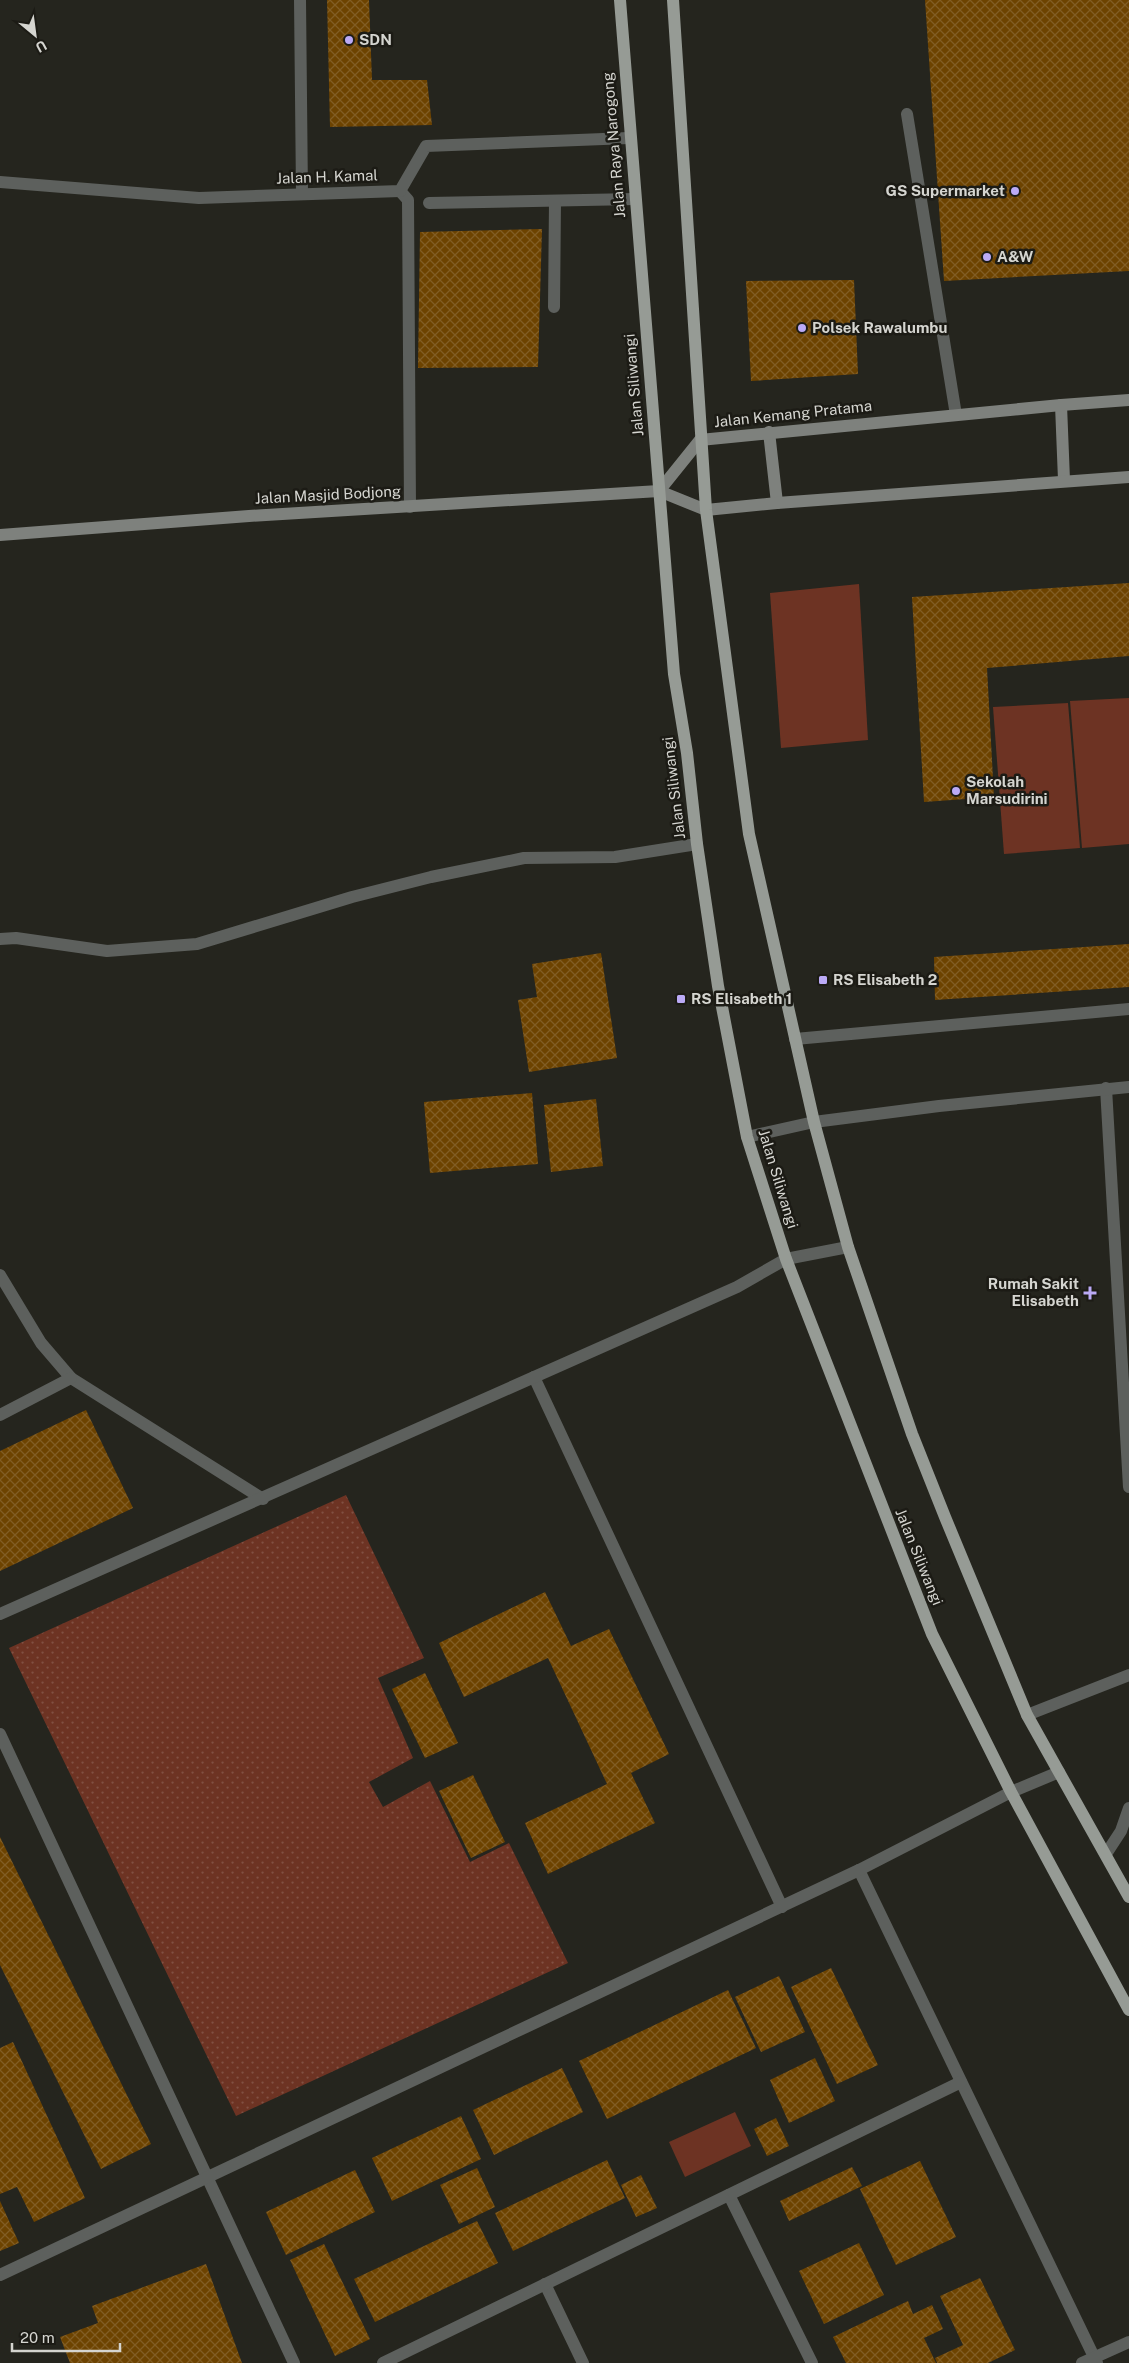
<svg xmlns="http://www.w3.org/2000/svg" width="1129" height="2363" font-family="'Public Sans',sans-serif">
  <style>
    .grass { fill: url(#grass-dots) }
    .garden { fill: #6d3323 }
    .building { fill: url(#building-cross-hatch) }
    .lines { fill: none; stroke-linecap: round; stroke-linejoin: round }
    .lane { stroke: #5d605d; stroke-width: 12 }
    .street { stroke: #5d605d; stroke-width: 12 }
    .secondary { stroke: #7e817d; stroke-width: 12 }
    .primary { stroke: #969b95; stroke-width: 12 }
    .poi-dot { fill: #bbaaf6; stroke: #1c1b15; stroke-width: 2 }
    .labels { text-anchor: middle; stroke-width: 5; stroke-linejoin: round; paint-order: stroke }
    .poi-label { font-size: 15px; font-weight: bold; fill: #d5d5d0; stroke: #1c1b15; text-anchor: start }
    .street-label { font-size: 15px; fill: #d5d5d0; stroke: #1c1b15 }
  </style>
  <defs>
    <pattern id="grass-dots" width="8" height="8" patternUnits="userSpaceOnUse" patternTransform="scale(1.25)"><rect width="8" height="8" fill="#6d3323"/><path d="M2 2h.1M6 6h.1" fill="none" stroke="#815042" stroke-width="1.8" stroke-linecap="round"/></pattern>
    <pattern id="building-cross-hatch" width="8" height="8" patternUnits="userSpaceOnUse" patternTransform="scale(1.25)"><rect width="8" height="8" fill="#6d4300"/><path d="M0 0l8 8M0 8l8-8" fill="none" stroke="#815d24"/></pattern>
  </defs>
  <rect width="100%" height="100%" fill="#25251e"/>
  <!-- grass -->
  <polygon class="grass" points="346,1495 424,1658 378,1678 413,1758 369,1782 383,1807 430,1781 470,1862 509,1843 568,1963 236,2116 9,1648"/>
  <!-- garden -->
  <g class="garden">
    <polygon points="859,584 868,740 781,748 770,593"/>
    <polygon points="1129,698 1129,844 1082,848 1070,701"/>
    <polygon points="1068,703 1080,848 1004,854 993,707"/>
    <polygon points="735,2112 751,2146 685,2177 669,2142"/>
  </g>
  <!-- building -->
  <g class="building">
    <polygon points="327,0 369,0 372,80 427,80 432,125 330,127"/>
    <polygon points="925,0 1129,0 1129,271 944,281"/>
    <polygon points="542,229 538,367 418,368 420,232"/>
    <polygon points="854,280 858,374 751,381 746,281"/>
    <polygon points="1129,583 1129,656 987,668 994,797 924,802 912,597"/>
    <polygon points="1129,944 1129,987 935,1000 934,957"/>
    <polygon points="601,953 617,1058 529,1072 518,1000 537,997 532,964"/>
    <polygon points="532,1093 538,1164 430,1173 424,1102"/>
    <polygon points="596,1099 603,1166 551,1172 544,1105"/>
    <polygon points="86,1410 133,1508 0,1571 0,1451"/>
    <polygon points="545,1592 571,1646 609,1629 669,1754 631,1773 655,1823 548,1874 525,1823 607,1784 548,1658 464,1697 439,1643"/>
    <polygon points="425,1673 458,1743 425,1758 392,1689"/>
    <polygon points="473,1775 505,1842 471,1858 439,1791"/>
    <polygon points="0,1837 151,2144 101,2169 0,1965"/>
    <polygon points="831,1968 878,2065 837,2084 791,1987"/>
    <polygon points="779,1976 805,2032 761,2052 735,1997"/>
    <polygon points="728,1990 756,2048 607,2119 579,2061"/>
    <polygon points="13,2042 85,2198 34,2222 17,2187 0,2194 0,2048"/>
    <polygon points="815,2058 835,2101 789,2123 770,2080"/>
    <polygon points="562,2068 583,2112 494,2155 473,2110"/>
    <polygon points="461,2116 481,2159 392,2201 372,2158"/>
    <polygon points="776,2118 789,2146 767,2156 754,2129"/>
    <polygon points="607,2160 625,2198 513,2251 495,2213"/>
    <polygon points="920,2161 956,2237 896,2265 860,2189"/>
    <polygon points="852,2167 862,2186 789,2221 780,2201"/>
    <polygon points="477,2168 495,2207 459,2224 440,2185"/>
    <polygon points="355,2170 375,2212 286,2255 266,2212"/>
    <polygon points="641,2175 657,2208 636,2217 621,2185"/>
    <polygon points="0,2201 19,2243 0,2251"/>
    <polygon points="477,2221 498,2263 375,2322 354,2279"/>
    <polygon points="859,2243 884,2295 824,2324 799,2271"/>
    <polygon points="324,2244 370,2339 335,2356 290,2260"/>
    <polygon points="206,2264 242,2363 70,2363 60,2337 98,2323 92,2306"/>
    <polygon points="980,2278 1015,2350 988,2363 937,2363 935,2358 963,2345 940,2296"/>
    <polygon points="908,2301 913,2314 932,2305 943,2329 924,2338 936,2363 846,2363 833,2337"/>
  </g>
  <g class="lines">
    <!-- lane -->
    <g class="lane">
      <polyline points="907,114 956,415"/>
      <polyline points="400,191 408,200 410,507"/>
      <polyline points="429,203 635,199"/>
      <polyline points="554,307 555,201"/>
      <polyline points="795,1039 1129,1009"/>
      <polyline points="1106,1088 1129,1487"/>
      <polyline points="747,1137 814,1122 939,1106 1129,1087"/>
      <polyline points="1106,1854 1121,1831 1129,1808"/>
    </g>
    <!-- street -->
    <g class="street">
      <polyline points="300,0 302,194"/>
      <polyline points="0,182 199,198 400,191 426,146 629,138"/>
      <polyline points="0,939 16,938 107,951 197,944 352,897 431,877 524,858 615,857 697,844"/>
      <polyline points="0,1275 41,1343 71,1378 263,1499"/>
      <polyline points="534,1377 782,1907"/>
      <polyline points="0,1415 71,1378"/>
      <polyline points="0,1614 737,1287 786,1259 848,1247"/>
      <polyline points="1027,1715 1129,1675"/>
      <polyline points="0,1734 294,2363"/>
      <polyline points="859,1870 1097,2363"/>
      <polyline points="729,2195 812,2363"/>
      <polyline points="0,2275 859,1870 1011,1792 1059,1772"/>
      <polyline points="545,2284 583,2363"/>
      <polyline points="383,2363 961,2082"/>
      <polyline points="1082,2363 1129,2342"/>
    </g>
    <!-- secondary -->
    <g class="secondary">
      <polyline points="1061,405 1064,480"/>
      <polyline points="769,432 777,503"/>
      <polyline points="659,491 700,440 1061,405 1129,400"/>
      <polyline points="0,535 249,516 659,491 706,510 777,503 1129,477"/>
    </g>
    <!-- primary -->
    <g class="primary">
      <polyline points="620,0 674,674 687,753 697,844 718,986 747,1137 786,1259 932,1634 1011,1792 1129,2010"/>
      <polyline points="673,0 706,510 749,834 814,1122 848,1247 912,1434 945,1517 1027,1715 1129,1897"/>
    </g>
  </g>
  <!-- markers -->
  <g class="poi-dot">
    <circle cx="349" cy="40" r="5"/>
    <circle cx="1015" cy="191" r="5"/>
    <circle cx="987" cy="257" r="5"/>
    <circle cx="802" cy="328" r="5"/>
    <circle cx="956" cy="791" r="5"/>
    <rect x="818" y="975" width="10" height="10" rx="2.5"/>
    <rect x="676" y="994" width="10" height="10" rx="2.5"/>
    <path d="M1087.5 1285.5h5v5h5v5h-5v5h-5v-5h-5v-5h5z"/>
  </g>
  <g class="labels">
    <!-- poi labels -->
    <g class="poi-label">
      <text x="359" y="45">SDN</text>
      <text x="1005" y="196" text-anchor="end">GS Supermarket</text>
      <text x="997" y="262">A&amp;W</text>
      <text x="812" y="333">Polsek Rawalumbu</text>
      <text x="966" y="787">Sekolah<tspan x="966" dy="17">Marsudirini</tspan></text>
      <text x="833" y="985">RS Elisabeth 2</text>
      <text x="691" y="1004">RS Elisabeth 1</text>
      <text x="1079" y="1289" text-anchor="end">Rumah Sakit<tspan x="1079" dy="17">Elisabeth</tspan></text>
    </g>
    <!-- street labels -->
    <g class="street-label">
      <text transform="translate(614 145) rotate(-95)" y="5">Jalan Raya Narogong</text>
      <text transform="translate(327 177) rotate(-2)" y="5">Jalan H. Kamal</text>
      <text transform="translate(634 385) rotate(-95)" y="5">Jalan Siliwangi</text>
      <text transform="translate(793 414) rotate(-6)" y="5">Jalan Kemang Pratama</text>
      <text transform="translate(328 495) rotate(-3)" y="5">Jalan Masjid Bodjong</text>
      <text transform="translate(674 788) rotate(-97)" y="5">Jalan Siliwangi</text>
      <text transform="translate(778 1179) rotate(73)" y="5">Jalan Siliwangi</text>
      <text transform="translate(919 1557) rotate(68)" y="5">Jalan Siliwangi</text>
    </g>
  </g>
  <!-- north arrow -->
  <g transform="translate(35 35) rotate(151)" stroke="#1c1b15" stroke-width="4" paint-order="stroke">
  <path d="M0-4L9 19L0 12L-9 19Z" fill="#d5d5d0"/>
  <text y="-8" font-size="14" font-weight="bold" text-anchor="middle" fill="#d5d5d0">U</text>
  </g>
  <!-- scale -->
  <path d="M12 2343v8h108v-8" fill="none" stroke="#d5d5d0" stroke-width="2.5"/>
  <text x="20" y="2343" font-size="15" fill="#d5d5d0" stroke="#1c1b15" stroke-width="4" paint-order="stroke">20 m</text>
</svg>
